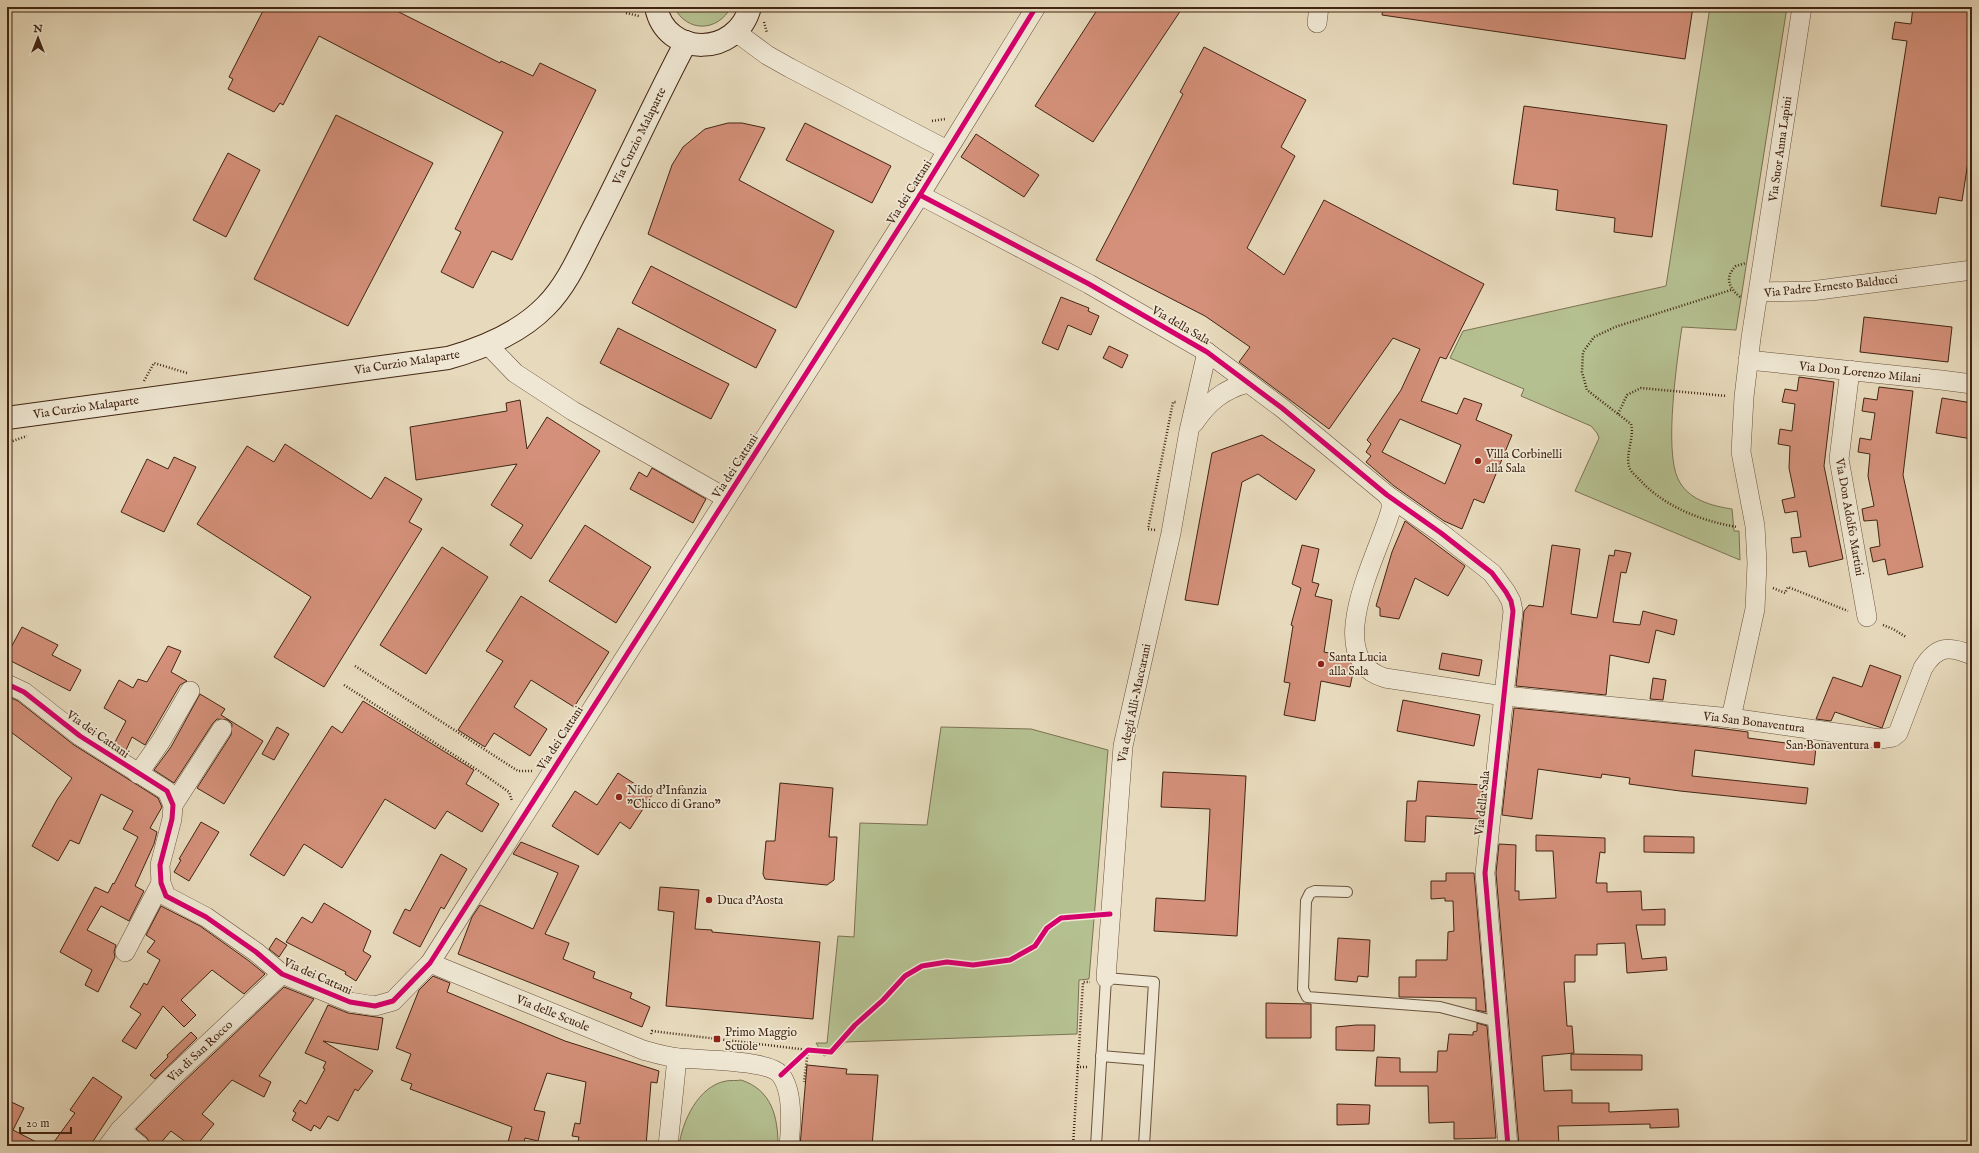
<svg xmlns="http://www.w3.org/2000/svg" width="1979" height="1153" font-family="'IM FELL English',serif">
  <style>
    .green { fill: #b5c091; stroke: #7c7252 }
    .building { fill: #d4907a; stroke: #422513; fill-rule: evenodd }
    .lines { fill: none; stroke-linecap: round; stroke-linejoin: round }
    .lane-casing { stroke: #6b523d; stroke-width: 12 }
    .street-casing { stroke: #6b523d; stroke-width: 20 }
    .secondary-casing { stroke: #422513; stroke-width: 24 }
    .path { stroke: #422513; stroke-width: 2.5; stroke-dasharray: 1 2; stroke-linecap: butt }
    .lane { stroke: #efe7d3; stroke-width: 10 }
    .street { stroke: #efe7d3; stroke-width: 19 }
    .secondary { stroke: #efe7d3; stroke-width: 22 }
    .cycleway-casing { stroke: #efe7d3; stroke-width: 8 }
    .cycleway { stroke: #d6006c; stroke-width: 5 }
    .poi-dot { fill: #8f2418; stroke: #efe7d3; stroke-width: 1.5 }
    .labels { text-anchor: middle; stroke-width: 3.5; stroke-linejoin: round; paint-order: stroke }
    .street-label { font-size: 12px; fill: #422513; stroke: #efe7d3 }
    .poi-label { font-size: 12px; fill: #422513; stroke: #efe7d3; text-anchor: start }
  </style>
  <rect width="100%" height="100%" fill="#e7dabc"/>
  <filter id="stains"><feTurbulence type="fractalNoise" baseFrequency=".005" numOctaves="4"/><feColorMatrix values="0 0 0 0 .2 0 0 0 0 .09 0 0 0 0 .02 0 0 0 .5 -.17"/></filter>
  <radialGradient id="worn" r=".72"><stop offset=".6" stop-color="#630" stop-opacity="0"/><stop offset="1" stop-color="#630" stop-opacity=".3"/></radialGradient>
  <!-- green -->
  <g class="green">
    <path d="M674 7H731C718 32 687 33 674 7Z"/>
    <path d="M1710 7H1787L1736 330 1682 327C1677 360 1664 450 1678 479 1688 500 1712 506 1732 509L1734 531H1739L1740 560 1575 491 1599 438 1597 433 1591 426 1521 396 1524 389 1450 358 1463 331 1666 286Z"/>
    <polygon points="941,727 1031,729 1108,750 1089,979 1079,980 1077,1034 845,1042 837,1051 824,1056 816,1043 827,1043 838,936 854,937 860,823 927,825"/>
    <path d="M741 1080C772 1090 778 1117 778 1146H679C682 1122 698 1086 726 1081 731 1080 736 1081 741 1080Z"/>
  </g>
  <!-- building -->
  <g class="building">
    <polygon points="265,7 389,7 500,63 501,61 533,76 540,63 596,90 512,260 492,251 473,288 441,272 461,232 455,229 503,132 319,36 283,105 280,103 274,112 228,89 233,79 229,77"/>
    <polygon points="1099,7 1183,7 1093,142 1035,106"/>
    <polygon points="1383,7 1693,7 1685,59 1382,15"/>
    <polygon points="1913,7 1947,7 1972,11 1972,135 1962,201 1939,197 1936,214 1881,206 1907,41 1892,39 1895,22 1911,24"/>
    <path d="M1204 47 1306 100 1281 147 1295 156 1247 248 1284 275 1324 200 1484 284 1446 359 1440 357 1421 401 1457 414 1464 398 1482 404 1476 420 1512 435 1484 503 1474 499 1462 529 1444 521 1394 486 1366 462 1371 456 1366 452 1371 444 1367 440 1401 390 1420 349 1393 338 1329 429 1239 362 1250 347 1205 316 1096 260 1183 94 1180 92ZM1400 419 1461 445 1445 484 1382 452Z"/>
    <polygon points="1524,106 1667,125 1652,237 1614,232 1615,218 1556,210 1558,190 1513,184"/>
    <polygon points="336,115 433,163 348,326 254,279"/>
    <polygon points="728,123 742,123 765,128 739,180 834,231 796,308 648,234 672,165 683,147 705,129"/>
    <polygon points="805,123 891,166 872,203 786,160"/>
    <polygon points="976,134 1039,175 1024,197 961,157"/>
    <polygon points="228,153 260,170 226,237 193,220"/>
    <polygon points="651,266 776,330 756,368 632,303"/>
    <polygon points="1061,297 1089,308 1088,311 1099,316 1091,335 1068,325 1058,350 1042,343"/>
    <polygon points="1864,317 1952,327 1948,362 1860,352"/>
    <polygon points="618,328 729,384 711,419 600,363"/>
    <polygon points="1109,346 1128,355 1122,368 1103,358"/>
    <polygon points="1799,377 1834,382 1824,466 1843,559 1809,567 1806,551 1793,553 1791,538 1801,537 1797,511 1785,513 1782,500 1795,497 1789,468 1790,446 1778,444 1780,429 1792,431 1795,404 1782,402 1785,389 1797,391"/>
    <polygon points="1879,387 1913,391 1903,475 1923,567 1888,575 1885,559 1873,562 1870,548 1880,546 1877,520 1864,521 1862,509 1874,506 1868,476 1870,454 1858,452 1860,438 1871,440 1875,413 1862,411 1864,398 1877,400"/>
    <polygon points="1942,398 1972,403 1972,439 1936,433"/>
    <polygon points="520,400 527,449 547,417 600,451 531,559 510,545 523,525 491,505 517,464 416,480 410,427 507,411 506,403"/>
    <polygon points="1262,435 1315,470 1296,500 1258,474 1242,482 1218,605 1185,600 1212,453"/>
    <polygon points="285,444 371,499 385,477 422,499 409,522 422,529 324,687 274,657 311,597 197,524 247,446 274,462"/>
    <polygon points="174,457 196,467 164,532 121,512 147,459 168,469"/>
    <polygon points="652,468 706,499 693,523 630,489 639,472 647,477"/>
    <polygon points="1405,521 1465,566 1448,596 1415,578 1399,619 1380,616 1380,608 1376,606 1392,552"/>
    <polygon points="585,525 651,567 616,623 549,581"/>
    <polygon points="1302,545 1319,549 1312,582 1319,584 1315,596 1332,600 1324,652 1348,657 1354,668 1350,687 1321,681 1315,721 1284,715 1290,683 1284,682 1293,626 1291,625 1301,588 1292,584"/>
    <polygon points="1552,545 1580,549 1571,614 1597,618 1609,555 1614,556 1615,550 1631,553 1626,573 1621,572 1613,622 1640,625 1643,611 1677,620 1674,635 1656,630 1649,663 1610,655 1606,695 1516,686 1524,611 1529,605 1543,607"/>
    <polygon points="442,547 488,577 426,674 380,645"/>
    <polygon points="521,596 609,652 574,707 531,680 514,707 547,729 530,756 494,733 485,747 458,730 503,661 486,651"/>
    <polygon points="22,627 58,645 52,655 81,670 70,691 7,659 7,655"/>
    <polygon points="168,646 181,651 171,672 187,681 180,685 145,745 132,737 125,752 114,744 126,721 104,708 119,680 133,688 138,679 147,682"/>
    <polygon points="1442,653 1482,660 1479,676 1439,669"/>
    <polygon points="1870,665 1901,676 1882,728 1835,712 1831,721 1816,719 1833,677 1862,687"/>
    <polygon points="1653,678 1666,680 1663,700 1650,699"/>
    <polygon points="200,694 225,709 221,715 263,741 224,804 197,788 231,735 232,724 228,720 217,719 213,723 174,783 154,770 171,747"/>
    <polygon points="7,696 18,701 74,745 158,798 162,807 150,828 157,832 154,844 135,886 144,891 129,921 101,906 87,930 116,945 114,952 115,957 98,992 85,985 92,970 60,952 95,887 108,893 113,883 114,884 138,837 123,829 133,811 101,794 79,844 70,840 58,861 32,846 57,800 72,778 7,729"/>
    <polygon points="1403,700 1480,715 1474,746 1397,731"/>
    <polygon points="363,701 474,770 466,784 499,804 482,832 447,811 435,829 385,799 342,868 304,844 284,876 250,855 332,726 342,733"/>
    <polygon points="1514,708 1710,727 1748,732 1748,738 1816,747 1814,765 1695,750 1692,776 1808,788 1806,804 1680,791 1629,784 1630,778 1602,774 1601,778 1538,769 1532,819 1502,815"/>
    <polygon points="277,727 289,734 274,760 262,754"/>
    <polygon points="1163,772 1246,776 1237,936 1154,931 1156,898 1205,901 1209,831 1210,809 1161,807"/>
    <polygon points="618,773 652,795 630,829 620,822 598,855 552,826 575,791 597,805"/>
    <polygon points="1418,781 1483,785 1480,819 1426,816 1425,842 1405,841 1407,801 1416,801"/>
    <polygon points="780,783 833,788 829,837 837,837 834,880 827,885 765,879 763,874 766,841 775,841"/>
    <polygon points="201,822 219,832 189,881 174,872 181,860 179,859"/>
    <polygon points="1536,835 1605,838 1605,853 1600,852 1596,883 1607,883 1607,892 1641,891 1642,910 1665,909 1665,925 1636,925 1642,959 1666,957 1667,970 1627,973 1625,943 1597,944 1597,955 1575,955 1575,982 1564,982 1567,1026 1572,1026 1574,1053 1542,1056 1544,1091 1572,1090 1572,1103 1609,1103 1609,1112 1678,1109 1679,1127 1650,1128 1650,1124 1558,1126 1559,1146 1519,1146 1496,873 1499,844 1516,845 1515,891 1519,891 1519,900 1556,898 1553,851 1536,851"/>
    <polygon points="1644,836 1694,837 1694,853 1644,852"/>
    <polygon points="521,842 579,866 545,934 569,943 563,959 595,972 593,978 632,993 630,998 650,1007 642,1027 458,954 472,917 480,905 533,929 558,873 513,854"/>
    <polygon points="441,854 467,869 444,909 441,907 420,947 393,933 405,909 410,911"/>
    <polygon points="1446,873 1474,873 1486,1012 1476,1010 1476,998 1399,997 1399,977 1416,977 1416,960 1447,960 1448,932 1454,931 1453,901 1445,901 1445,898 1431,899 1431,881 1446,881"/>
    <polygon points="660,887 699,890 695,929 712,930 712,932 820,942 813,1019 666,1006 674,912 658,910"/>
    <polygon points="324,903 371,931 363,951 371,956 356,981 345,974 346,972 286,942 302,917 312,923"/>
    <polygon points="161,906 200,926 249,961 265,974 244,994 212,970 181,1000 196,1015 184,1027 163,1006 136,1049 122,1041 141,1014 130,1007 144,983 147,985 160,960 147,952 155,941 146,935"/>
    <polygon points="276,938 287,945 279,957 269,949"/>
    <polygon points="1338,938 1370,940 1368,977 1358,976 1357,982 1335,980"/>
    <polygon points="433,976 450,983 447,992 565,1041 659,1071 657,1083 651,1082 646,1146 577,1146 579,1137 572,1136 575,1123 580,1124 586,1082 547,1073 534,1110 545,1112 538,1141 525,1138 523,1146 507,1146 512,1127 410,1089 412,1084 401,1080 411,1054 396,1048 419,990"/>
    <polygon points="284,987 314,999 259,1076 271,1082 264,1097 232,1080 202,1114 214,1124 196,1146 191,1146 171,1131 158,1146 151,1146 147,1138 136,1129 178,1087"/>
    <polygon points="1266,1003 1311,1004 1311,1038 1266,1038"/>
    <polygon points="328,1005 348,1013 383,1018 378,1050 323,1041 373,1071 358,1091 355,1089 338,1121 328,1116 320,1129 314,1125 311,1131 292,1120 296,1113 293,1111 300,1100 306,1104 325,1069 323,1068 326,1062 305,1053"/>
    <polygon points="1477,1023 1487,1026 1496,1138 1454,1139 1454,1122 1429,1123 1428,1086 1375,1086 1377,1057 1400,1058 1400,1072 1437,1072 1438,1051 1447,1051 1449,1034 1473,1035 1473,1032 1477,1031"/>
    <polygon points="1356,1025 1375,1025 1374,1051 1336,1050 1336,1027"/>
    <polygon points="191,1032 197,1038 155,1079 150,1075 168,1057 167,1055"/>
    <polygon points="1571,1054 1642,1055 1642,1070 1571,1070"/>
    <polygon points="807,1065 847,1069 846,1074 878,1075 872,1146 839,1143 839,1146 800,1146"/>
    <polygon points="93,1077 122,1097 90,1146 51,1146 75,1113 70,1110"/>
    <polygon points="7,1100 24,1108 13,1130 44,1146 7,1146"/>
    <polygon points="1337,1104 1370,1105 1369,1124 1337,1125"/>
  </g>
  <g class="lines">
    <defs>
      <g id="lane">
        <polyline points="1347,892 1315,891 1310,893 1306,901 1303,989 1307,997 1440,1007 1497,1022"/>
        <polyline points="1101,1056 1149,1060"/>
        <polyline points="1096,1146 1106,978 1154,982 1144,1146"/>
      </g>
      <g id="street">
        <polyline points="1317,23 1319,7"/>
        <polyline points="736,32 767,55 790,68 947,150"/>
        <polyline points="920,195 1089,284 1207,352 1282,408 1387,495 1441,533 1492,573 1506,592 1511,601 1513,611 1485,873 1508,1146"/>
        <polyline points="1759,292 1811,291 1972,270"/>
        <polyline points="488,345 515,373 573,411 726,498"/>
        <polyline points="1748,360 1941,380 1972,384"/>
        <polyline points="1850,370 1839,459 1867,617"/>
        <path d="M1194 423C1208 402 1224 389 1248 383"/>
        <path d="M1387 495 1391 501V509C1381 550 1318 658 1385 678L1504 696 1731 718 1880 739 1893 737 1898 733 1923 668C1937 645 1949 646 1972 655"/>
        <polyline points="7,684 24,692 80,736 167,791 173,805 172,819 160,865 161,883 166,896 206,917 256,952 282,974 350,1002 375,1006 393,1001 430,963 920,195 1036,7"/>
        <polyline points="1731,718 1755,609 1757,563 1755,526 1741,452 1744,397 1751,338 1802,7"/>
        <polyline points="138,774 161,741 190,691"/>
        <polyline points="173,805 222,729"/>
        <polyline points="125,952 161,883"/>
        <path d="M430 963 643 1050C654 1053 666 1057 679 1058 700 1060 768 1060 780 1074 794 1091 791 1126 789 1146"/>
        <polyline points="1106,978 1123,746 1171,533 1189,431 1207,352"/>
        <polyline points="120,1130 140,1146"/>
        <polyline points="108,1146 120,1130 170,1079 282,974"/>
        <polyline points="668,1146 677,1058"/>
      </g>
      <g id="secondary">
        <path d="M656 7C666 58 737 57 750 7"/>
        <path d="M7 418 448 358C483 348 520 333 546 306 569 283 582 249 597 221 627 162 655 101 686 42"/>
      </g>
    </defs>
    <!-- lane casing -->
    <use href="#lane" class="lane-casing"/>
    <!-- street casing -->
    <use href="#street" class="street-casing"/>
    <!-- secondary casing -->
    <use href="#secondary" class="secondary-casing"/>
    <!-- path -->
    <g class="path">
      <polyline points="626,13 639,16"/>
      <polyline points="764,22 767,33"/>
      <polyline points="932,121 945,119"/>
      <path d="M1731 290 1615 327 1594 337 1583 352 1582 372 1587 390 1631 424C1635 438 1624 455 1630 469 1632 473 1636 476 1639 479 1663 506 1701 521 1737 527"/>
      <path d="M1740 297C1729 288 1724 277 1736 266L1746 263"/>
      <polyline points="144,381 154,363 187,373"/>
      <polyline points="1618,414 1627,395 1641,388 1727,396"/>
      <polyline points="7,443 27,436"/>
      <polyline points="1155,530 1148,529 1173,402 1177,402"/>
      <polyline points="1773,588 1785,593 1788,587 1848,611"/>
      <polyline points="1883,625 1893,629 1906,637"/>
      <polyline points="355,666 518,771 532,771"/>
      <polyline points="344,685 476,769 509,792 512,801"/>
      <polyline points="651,1034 652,1031 808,1050 804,1082"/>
      <polyline points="1077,1067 1087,1067"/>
      <polyline points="1073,1146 1083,982 1090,982"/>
    </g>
    <!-- lane -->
    <use href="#lane" class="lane"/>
    <!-- street -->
    <use href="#street" class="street"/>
    <!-- secondary -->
    <use href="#secondary" class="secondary"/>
    <defs>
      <g id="cycleway">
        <polyline points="920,195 1089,284 1207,352 1282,408 1387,495 1441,533 1492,573 1506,592 1511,601 1513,611 1485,873 1508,1146"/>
        <polyline points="7,684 24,692 80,736 167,791 173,805 172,819 160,865 161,883 166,896 206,917 256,952 282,974 350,1002 375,1006 393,1001 430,963 920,195 1036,7"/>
        <polyline points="781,1075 808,1050 831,1052 855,1025 883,1000 905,976 922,966 947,962 973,965 1010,960 1035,946 1047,928 1061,918 1110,914"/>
      </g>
    </defs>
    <!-- cycleway casing -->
    <use href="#cycleway" class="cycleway-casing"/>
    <!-- cycleway -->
    <use href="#cycleway" class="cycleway"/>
  </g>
  <!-- markers -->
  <g class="poi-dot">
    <circle cx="1478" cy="461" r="4"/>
    <circle cx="1321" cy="664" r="4"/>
    <rect x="1873" y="741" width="8" height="8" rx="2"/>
    <circle cx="619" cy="797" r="4"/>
    <circle cx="709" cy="900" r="4"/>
    <rect x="713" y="1035" width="8" height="8" rx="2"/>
  </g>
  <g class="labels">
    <!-- street labels -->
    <g class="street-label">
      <text transform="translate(639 136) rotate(-64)" y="4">Via Curzio Malaparte</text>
      <text transform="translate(1780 149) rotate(-82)" y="4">Via Suor Anna Lapini</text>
      <text transform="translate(909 192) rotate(-58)" y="4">Via dei Cattani</text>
      <text transform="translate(1831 286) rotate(-6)" y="4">Via Padre Ernesto Balducci</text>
      <text transform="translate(1181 325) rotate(30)" y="4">Via della Sala</text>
      <text transform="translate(407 362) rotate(-9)" y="4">Via Curzio Malaparte</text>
      <text transform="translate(1860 372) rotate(6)" y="4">Via Don Lorenzo Milani</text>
      <text transform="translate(86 407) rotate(-8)" y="4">Via Curzio Malaparte</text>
      <text transform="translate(735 466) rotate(-57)" y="4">Via dei Cattani</text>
      <text transform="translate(1850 517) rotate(80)" y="4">Via Don Adolfo Martini</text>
      <text transform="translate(1134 703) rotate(-78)" y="4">Via degli Alli-Maccarani</text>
      <text transform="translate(1754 722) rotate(7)" y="4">Via San Bonaventura</text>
      <text transform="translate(98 734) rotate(35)" y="4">Via dei Cattani</text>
      <text transform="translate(560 738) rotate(-57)" y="4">Via dei Cattani</text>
      <text transform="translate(1482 803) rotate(-84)" y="4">Via della Sala</text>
      <text transform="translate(318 976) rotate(24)" y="4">Via dei Cattani</text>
      <text transform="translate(553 1013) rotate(22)" y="4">Via delle Scuole</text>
      <text transform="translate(200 1051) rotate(-43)" y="4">Via di San Rocco</text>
    </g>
    <!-- poi labels -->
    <g class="poi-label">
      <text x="1486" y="458">Villa Corbinelli<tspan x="1486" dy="14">alla Sala</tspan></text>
      <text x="1329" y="661">Santa Lucia<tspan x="1329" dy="14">alla Sala</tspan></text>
      <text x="1869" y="749" text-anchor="end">San Bonaventura</text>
      <text x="627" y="794">Nido d'Infanzia<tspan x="627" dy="14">"Chicco di Grano"</tspan></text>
      <text x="717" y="904">Duca d’Aosta</text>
      <text x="725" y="1036">Primo Maggio<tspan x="725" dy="14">Scuole</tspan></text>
    </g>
  </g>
  <!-- margin -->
  <rect width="1979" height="1153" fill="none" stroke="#e7dabc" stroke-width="24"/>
  <rect x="8" y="8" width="1963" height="1137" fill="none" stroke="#422513" stroke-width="2"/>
  <rect x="12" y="12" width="1955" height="1129" fill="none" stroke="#422513"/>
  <!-- north arrow -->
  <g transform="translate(38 38)" stroke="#efe7d3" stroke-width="3" paint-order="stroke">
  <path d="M0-3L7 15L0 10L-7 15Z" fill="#422513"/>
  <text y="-6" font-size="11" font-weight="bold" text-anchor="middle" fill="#422513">N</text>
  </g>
  <!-- scale -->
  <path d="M20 1127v6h51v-6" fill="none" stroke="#422513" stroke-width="2"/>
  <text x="26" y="1127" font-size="12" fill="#422513" stroke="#efe7d3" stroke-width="3" paint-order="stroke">20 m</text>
  <rect width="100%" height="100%" filter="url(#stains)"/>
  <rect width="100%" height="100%" fill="url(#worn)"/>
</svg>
